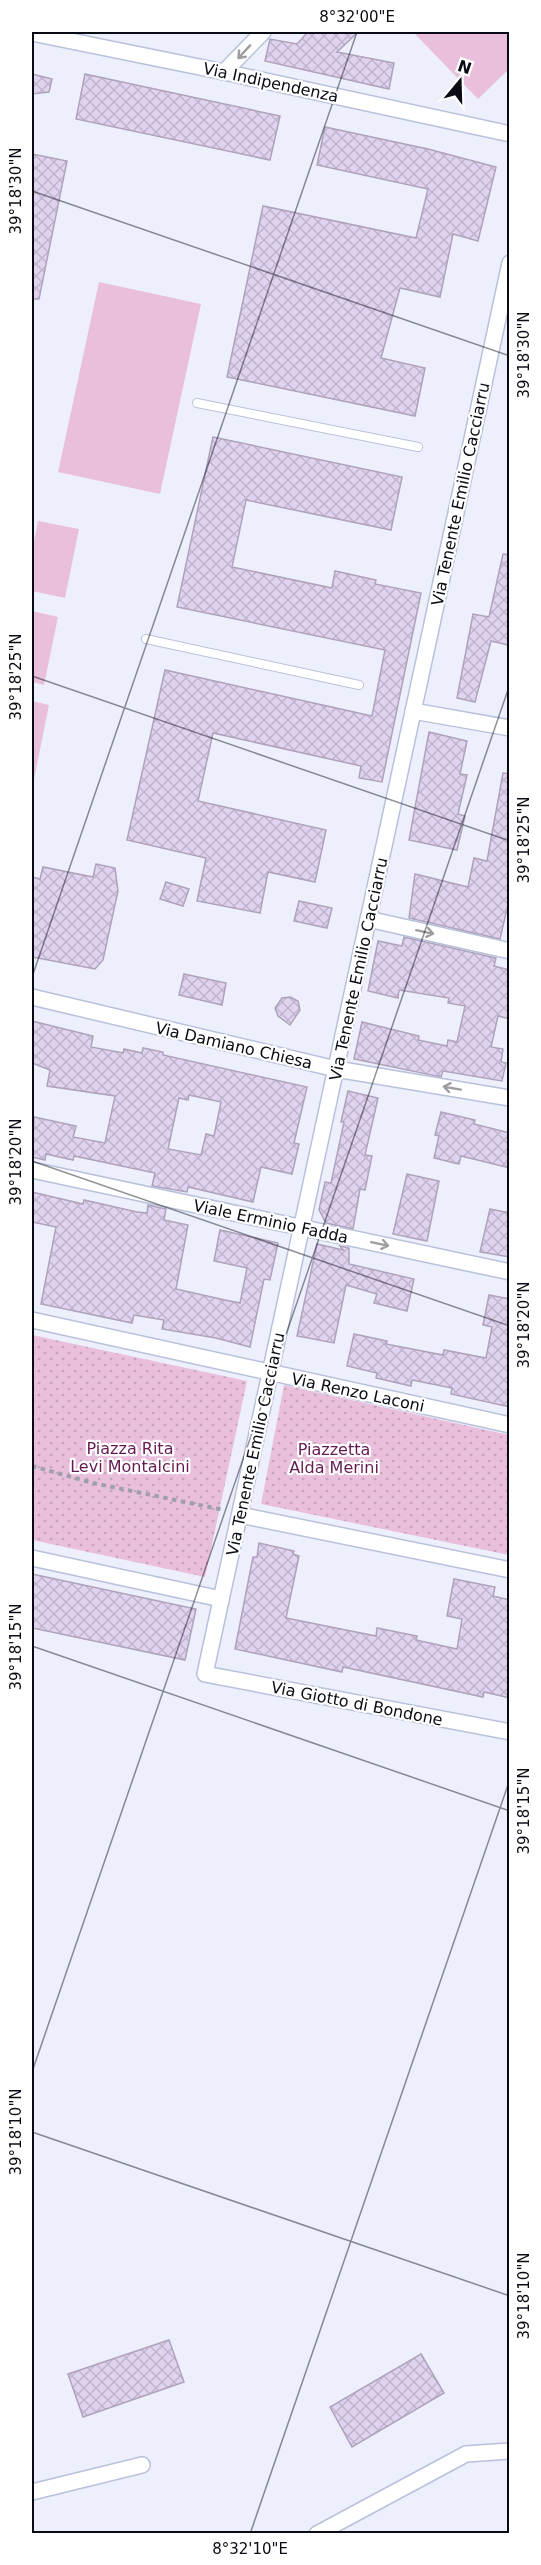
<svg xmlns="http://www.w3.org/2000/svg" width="541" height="2565" font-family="'DejaVu Sans',sans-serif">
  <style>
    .park { fill: url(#park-dots) }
    .garden { fill: #eabfdc }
    .building { fill: url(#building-cross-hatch); stroke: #aea2bc; stroke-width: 1.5; fill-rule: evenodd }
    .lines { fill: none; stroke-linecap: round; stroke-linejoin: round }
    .service-casing { stroke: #b9c0dc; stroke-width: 10 }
    .minor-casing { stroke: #b9c0dc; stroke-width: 18 }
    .path { stroke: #9da0ab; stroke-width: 4; stroke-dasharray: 4.5 4.5; stroke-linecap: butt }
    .service { stroke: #fff; stroke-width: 8 }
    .minor { stroke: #fff; stroke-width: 15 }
    .oneway { stroke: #9d9da1 }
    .ticks { fill: none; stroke: #090b14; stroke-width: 1.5; stroke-opacity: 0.45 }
    .labels { text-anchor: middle; stroke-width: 4.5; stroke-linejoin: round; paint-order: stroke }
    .street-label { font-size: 16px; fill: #090b14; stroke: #fff }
    .park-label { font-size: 16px; fill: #631b52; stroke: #fff }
    .neatline { fill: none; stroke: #090b14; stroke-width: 2 }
    .ticks-label { font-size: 15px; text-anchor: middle; fill: #090b14 }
  </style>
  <defs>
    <pattern id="park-dots" width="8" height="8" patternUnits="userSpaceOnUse" patternTransform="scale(1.5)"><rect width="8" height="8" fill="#eabfdc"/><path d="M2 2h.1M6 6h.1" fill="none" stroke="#c7a3bc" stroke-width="1.8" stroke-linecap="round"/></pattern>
    <pattern id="building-cross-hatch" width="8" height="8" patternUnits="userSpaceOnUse" patternTransform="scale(1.5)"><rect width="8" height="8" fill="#e0d3ef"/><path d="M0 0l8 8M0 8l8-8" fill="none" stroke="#bfb4cc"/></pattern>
  </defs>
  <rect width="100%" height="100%" fill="#edf0fc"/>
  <!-- park -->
  <g class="park">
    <polygon points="32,1335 247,1381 205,1577 32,1540"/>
    <polygon points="284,1385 509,1435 509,1555 261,1504"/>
  </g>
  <!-- garden -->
  <g class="garden">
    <polygon points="413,32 509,32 509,69 478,99"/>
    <polygon points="99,282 201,304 160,494 58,472"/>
    <polygon points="38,521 79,529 65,598 32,591 32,552"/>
    <polygon points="32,611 58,617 44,685 32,682"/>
    <polygon points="32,701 49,705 32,789"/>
  </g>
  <!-- building -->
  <g class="building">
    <polygon points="308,32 358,32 337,52 394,63 389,89 265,61 270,39 297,44"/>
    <polygon points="32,74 52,79 49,92 32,94"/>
    <polygon points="85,74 280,116 270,160 76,119"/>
    <polygon points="325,127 428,149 496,167 478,241 453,234 440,297 400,288 381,358 425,368 415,416 227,377 263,206 416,238 428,189 317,165"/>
    <polygon points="32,154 67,161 39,299 32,299"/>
    <polygon points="213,437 402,477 391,530 246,500 232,567 332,588 335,571 376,580 375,584 421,593 382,782 359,778 361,766 213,733 198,801 326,830 315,882 268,872 260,913 197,901 206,858 127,840 165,670 372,716 385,650 177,607"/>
    <polygon points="503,554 510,555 508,645 491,641 475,702 457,698 473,614 489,617"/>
    <polygon points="429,732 467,741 460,774 467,775 458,814 465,816 457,850 409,840"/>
    <polygon points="503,773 510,774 510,896 500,939 409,918 415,874 468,887 474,858 487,861"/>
    <polygon points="96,864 115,868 118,891 103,960 95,969 32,957 32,877 40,879 43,867 93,877"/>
    <polygon points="166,882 189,889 183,906 160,899"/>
    <polygon points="299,901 332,908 327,928 294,921"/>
    <polygon points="404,937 496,958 494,966 510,970 510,1019 498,1016 491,1047 503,1049 501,1062 506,1063 502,1081 443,1071 441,1077 354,1059 362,1022 419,1036 418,1040 447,1046 448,1040 457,1042 465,1006 448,1003 449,998 399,990 398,998 368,991 378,941 402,946"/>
    <polygon points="184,974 226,983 222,1005 179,995"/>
    <polygon points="290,997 298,1001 300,1010 290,1025 278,1016 275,1008 282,998"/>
    <path d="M32 1021 93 1036 91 1047 123 1053 124 1049 142 1053 143 1048 163 1052V1055L307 1087 294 1143 299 1144 292 1174 261 1167 253 1202 188 1187 187 1192 152 1186 155 1173 74 1156 73 1160 46 1154 45 1160 32 1157 34 1117 76 1126 73 1137 105 1143 115 1096 47 1086 50 1070 32 1063ZM189 1095 221 1102 214 1136 206 1134 201 1155 168 1149 179 1098 188 1100Z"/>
    <polygon points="348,1091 378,1098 365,1155 372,1156 365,1190 360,1189 353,1229 326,1223 319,1210 325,1182 331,1183 344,1122 341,1122"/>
    <polygon points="441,1112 475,1120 474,1124 510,1133 510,1168 461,1156 459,1164 434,1158 439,1136 435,1135"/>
    <polygon points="407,1174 439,1181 427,1241 393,1234"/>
    <polygon points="32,1192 83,1204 84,1200 137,1212 147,1213 148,1205 166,1209 164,1220 188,1225 176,1289 225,1300 240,1303 247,1268 214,1261 220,1230 278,1243 270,1280 264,1279 250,1347 216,1338 162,1329 164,1320 134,1315 132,1323 41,1304 56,1227 32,1222"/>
    <polygon points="490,1209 510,1213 510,1257 480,1252"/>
    <polygon points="317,1244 343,1250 340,1246 349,1248 349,1264 414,1279 407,1311 374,1303 377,1294 346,1285 334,1343 297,1336"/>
    <polygon points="489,1295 510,1299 510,1407 451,1394 452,1388 412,1380 411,1386 376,1378 377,1373 347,1366 354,1334 387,1341 386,1344 443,1355 444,1350 486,1358 492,1327 483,1325"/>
    <polygon points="259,1543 294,1551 293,1554 299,1556 286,1618 376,1636 377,1628 417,1636 416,1640 457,1649 462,1619 447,1616 454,1579 495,1587 493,1596 510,1600 510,1698 484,1692 483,1697 343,1667 342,1672 235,1649 253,1557 257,1557"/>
    <polygon points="32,1574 196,1609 185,1660 32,1628"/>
    <polygon points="169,2340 184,2382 83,2417 68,2374"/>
    <polygon points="421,2354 444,2393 352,2447 330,2407"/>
  </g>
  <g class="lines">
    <defs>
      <g id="service">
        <polyline points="197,403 418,447"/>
        <polyline points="146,639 359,685"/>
      </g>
      <g id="minor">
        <polyline points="32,33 224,72 510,134"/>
        <polyline points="224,72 263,32"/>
        <polyline points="510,263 205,1674 510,1732"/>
        <polyline points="413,711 510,728"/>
        <polyline points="368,919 510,951"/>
        <polyline points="32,997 336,1069 510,1098"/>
        <polyline points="32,1170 510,1272"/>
        <polyline points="32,1320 510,1425"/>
        <polyline points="240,1515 510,1570"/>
        <polyline points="32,1558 221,1599"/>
        <polyline points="32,2492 142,2465"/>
        <polyline points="317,2534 466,2454 510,2451"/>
      </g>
    </defs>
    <!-- service casing -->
    <use href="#service" class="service-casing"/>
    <!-- minor casing -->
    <use href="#minor" class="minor-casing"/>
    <!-- path -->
    <polyline class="path" points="32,1466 93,1483 224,1510"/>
    <!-- service -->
    <use href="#service" class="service"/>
    <!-- minor -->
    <use href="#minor" class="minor"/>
  </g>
  <!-- one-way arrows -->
  <defs><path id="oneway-shaft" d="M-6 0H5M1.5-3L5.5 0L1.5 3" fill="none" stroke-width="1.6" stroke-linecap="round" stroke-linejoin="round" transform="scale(1.5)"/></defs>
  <g class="oneway">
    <use href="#oneway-shaft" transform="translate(244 52) rotate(133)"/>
    <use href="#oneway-shaft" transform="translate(425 932) rotate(12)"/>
    <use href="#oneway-shaft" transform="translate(452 1088) rotate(-170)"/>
    <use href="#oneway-shaft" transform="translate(380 1244) rotate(12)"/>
  </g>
  <!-- ticks -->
  <path class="ticks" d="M32 191 510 356M32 676 510 841M32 977 357 32M32 1161 510 1326M32 1646 510 1811M32 2072 510 684M32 2132 510 2296M250 2534 510 1779"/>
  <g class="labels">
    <!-- street labels -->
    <g class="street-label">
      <text transform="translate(271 82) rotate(12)" y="6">Via Indipendenza</text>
      <text transform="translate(460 494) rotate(-78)" y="6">Via Tenente Emilio Cacciarru</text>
      <text transform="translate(358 969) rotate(-78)" y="6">Via Tenente Emilio Cacciarru</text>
      <text transform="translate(234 1045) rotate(13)" y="6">Via Damiano Chiesa</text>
      <text transform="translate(271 1221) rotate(12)" y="6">Viale Erminio Fadda</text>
      <text transform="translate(358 1392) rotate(12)" y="6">Via Renzo Laconi</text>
      <text transform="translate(255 1444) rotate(-78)" y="6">Via Tenente Emilio Cacciarru</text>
      <text transform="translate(357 1703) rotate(11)" y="6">Via Giotto di Bondone</text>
    </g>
    <!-- park labels -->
    <g class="park-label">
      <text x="130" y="1454">Piazza Rita<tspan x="130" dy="18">Levi Montalcini</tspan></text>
      <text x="334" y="1455">Piazzetta<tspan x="334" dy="18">Alda Merini</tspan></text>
    </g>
  </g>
  <!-- border -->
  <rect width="541" height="2565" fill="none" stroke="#ffffff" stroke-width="66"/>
  <!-- north arrow -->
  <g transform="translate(460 81) rotate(19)" stroke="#ffffff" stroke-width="4.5" paint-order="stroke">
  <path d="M0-4.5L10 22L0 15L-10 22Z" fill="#090b14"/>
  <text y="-9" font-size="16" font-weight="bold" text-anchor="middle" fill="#090b14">N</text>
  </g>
  <rect x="33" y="33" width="475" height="2499" class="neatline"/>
  <g class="ticks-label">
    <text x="357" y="22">8°32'00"E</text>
    <text transform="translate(16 191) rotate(-90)" y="5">39°18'30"N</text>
    <text transform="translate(524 355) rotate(-90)" y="5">39°18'30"N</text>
    <text transform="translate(16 677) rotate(-90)" y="5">39°18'25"N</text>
    <text transform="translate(524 840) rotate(-90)" y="5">39°18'25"N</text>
    <text transform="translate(16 1162) rotate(-90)" y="5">39°18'20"N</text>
    <text transform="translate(524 1325) rotate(-90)" y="5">39°18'20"N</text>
    <text transform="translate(16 1647) rotate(-90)" y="5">39°18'15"N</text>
    <text transform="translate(524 1811) rotate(-90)" y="5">39°18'15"N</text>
    <text transform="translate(16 2132) rotate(-90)" y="5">39°18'10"N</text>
    <text transform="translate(524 2296) rotate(-90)" y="5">39°18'10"N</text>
    <text x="250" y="2554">8°32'10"E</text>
  </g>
</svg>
